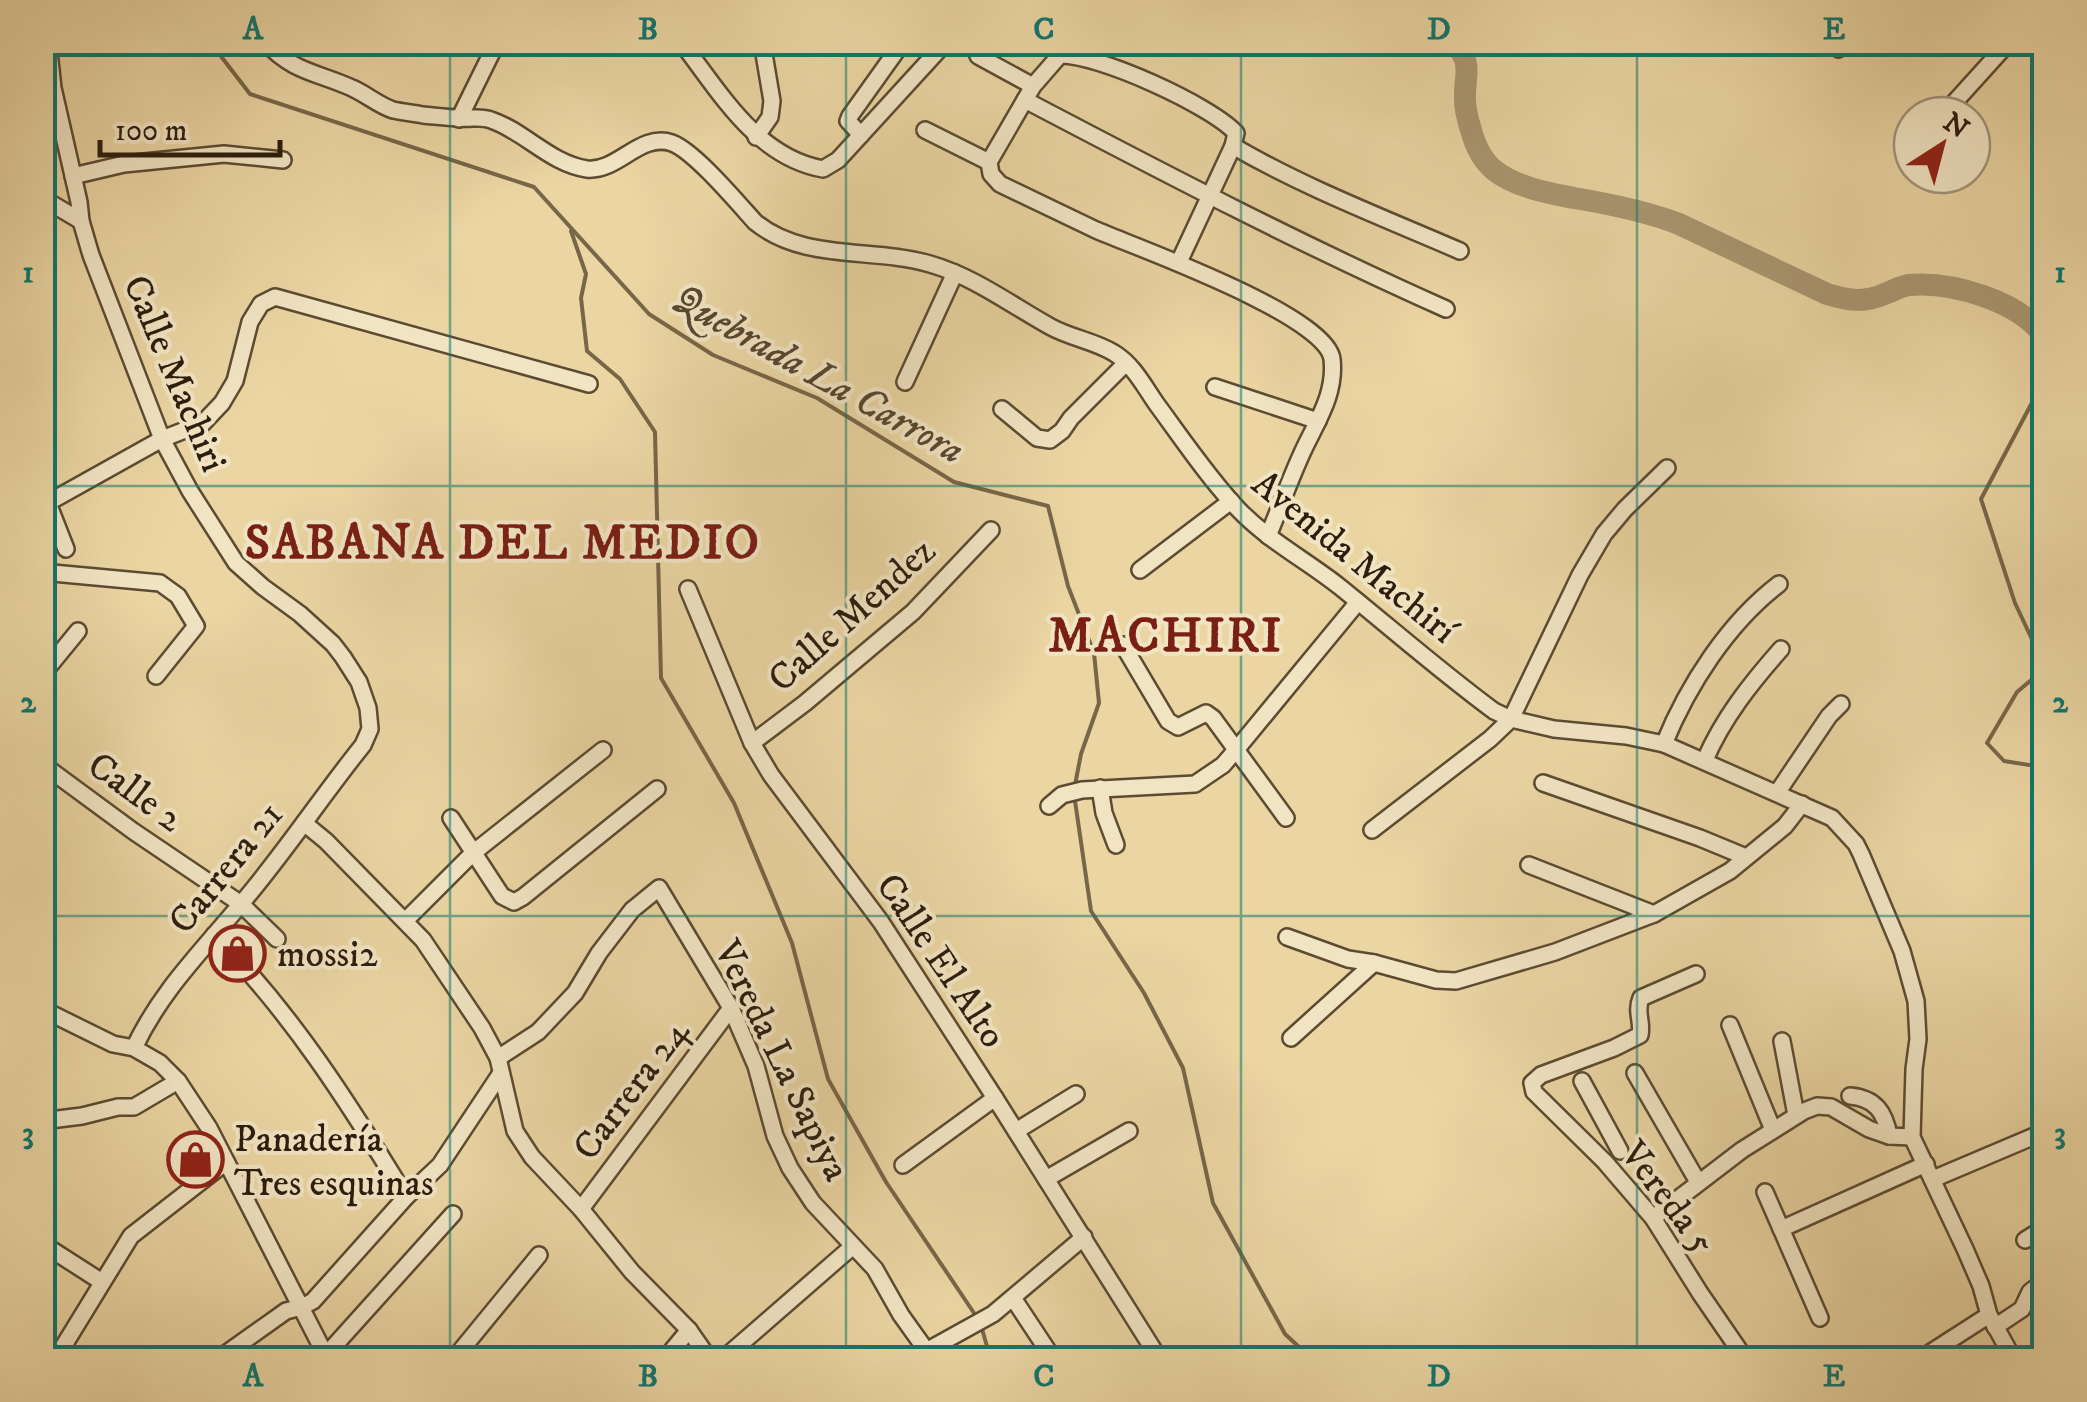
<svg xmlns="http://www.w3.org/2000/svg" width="2087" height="1402" font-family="'IM FELL DW Pica',serif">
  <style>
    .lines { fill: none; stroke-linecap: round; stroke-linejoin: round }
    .stream { stroke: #776648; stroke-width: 4 }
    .river { stroke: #a99670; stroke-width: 22 }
    .minor-casing { stroke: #5c4b32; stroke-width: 20 }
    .minor { stroke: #f1e4c3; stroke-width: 15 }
    .grid { fill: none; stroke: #0f766e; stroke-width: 2.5; stroke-opacity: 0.55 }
    .labels { text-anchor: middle; stroke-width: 8; stroke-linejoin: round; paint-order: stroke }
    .street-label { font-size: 38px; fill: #2c1d0d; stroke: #f1e4c3 }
    .poi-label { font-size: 38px; fill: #2c1d0d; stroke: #f1e4c3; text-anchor: start }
    .water-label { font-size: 40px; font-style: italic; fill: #584730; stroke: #f1e4c3 }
    .district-label { font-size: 48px; font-weight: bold; letter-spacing: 2.5px; fill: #7a1f14; stroke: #f1e4c3 }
    .neatline { fill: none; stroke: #0f766e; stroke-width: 4 }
    .grid-label { font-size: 32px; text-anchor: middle; font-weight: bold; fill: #0f766e }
  </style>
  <rect width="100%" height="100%" fill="#ead5a3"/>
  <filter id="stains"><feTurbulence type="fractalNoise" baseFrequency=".002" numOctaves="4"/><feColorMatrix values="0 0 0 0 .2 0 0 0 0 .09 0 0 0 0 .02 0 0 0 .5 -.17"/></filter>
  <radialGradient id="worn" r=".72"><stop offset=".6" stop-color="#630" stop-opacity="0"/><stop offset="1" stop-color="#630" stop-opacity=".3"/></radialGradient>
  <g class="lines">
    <!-- stream -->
    <g class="stream">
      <polyline points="210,42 250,94 534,187 649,314 713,355 817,398 954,482 1048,506 1068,586 1094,653 1099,703 1081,754 1075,785"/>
      <polyline points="571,231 586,274 581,298 587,351 620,379 655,432 661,678 734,803 792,943 828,1079 886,1182 974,1313"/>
      <polyline points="2044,380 1981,499 2015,603 2044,665"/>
      <polyline points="2044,669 2017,692 1987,743 2004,761 2035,766 2044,812"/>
      <polyline points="1074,794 1091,911 1144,993 1183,1068 1213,1203 1285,1334 1313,1360"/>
      <polyline points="982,1329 991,1360"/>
    </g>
    <!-- river -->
    <path class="river" d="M1454 42C1474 65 1464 74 1465 100 1465 111 1468 120 1471 130 1475 145 1482 160 1494 170 1515 187 1548 193 1574 198 1610 204 1646 211 1679 224L1827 294C1850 301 1865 303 1887 293 1895 290 1901 286 1909 285 1951 281 2019 301 2044 336"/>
    <defs>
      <g id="minor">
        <path d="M48 42 53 88 79 202 81 221 91 255 162 439 190 491 236 563 263 587 300 614 333 644 343 657 359 682 368 708 370 729 363 745C321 797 284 854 240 905 200 953 161 991 134 1048"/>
        <path d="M265 42C294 73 317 72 352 88 366 94 378 105 393 110 402 112 413 113 423 115 435 116 449 118 461 118 472 119 481 116 491 120 524 131 551 164 587 169 618 172 640 132 672 143 694 151 737 202 755 222 804 262 872 247 930 264 975 277 1011 305 1051 327 1071 338 1095 341 1114 353 1134 365 1145 388 1158 406 1183 440 1208 477 1237 508 1267 540 1306 560 1340 587 1391 628 1441 672 1494 711L1511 719 1554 729 1626 736 1664 744 1832 818 1856 844 1861 854 1902 951 1916 1001 1918 1039 1914 1069 1912 1137 1965 1249 1981 1286 1989 1315 2014 1360"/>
        <path d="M681 42C720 92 756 157 823 169L838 160 946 42"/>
        <polyline points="1839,49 1844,42"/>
        <polyline points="978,56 1033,86"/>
        <path d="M1025 100C1164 173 1302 245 1446 309"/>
        <polyline points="1943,115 2009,42"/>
        <polyline points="459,119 497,42"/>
        <polyline points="925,130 989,162"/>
        <polyline points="861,135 848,121 850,116 900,46 907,42"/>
        <polyline points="756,137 770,117 772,101 762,42"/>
        <path d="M1233 146C1305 188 1384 218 1460 251"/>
        <polyline points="73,176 124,164 224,154 283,160"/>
        <polyline points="42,198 81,221"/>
        <path d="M1179 262 1233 146 1236 133C1210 105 1098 54 1060 55L1033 86 989 162 991 174 1000 184C1032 199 1064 215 1096 230 1138 248 1326 315 1332 359 1336 394 1317 421 1303 451 1290 479 1280 508 1268 536"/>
        <polyline points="905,382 955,273"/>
        <polyline points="1215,387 1318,421"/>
        <polyline points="1002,409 1037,438 1050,440 1062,431 1071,418 1126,363"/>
        <polyline points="48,503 66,549"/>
        <polyline points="42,506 162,439 203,423 222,403 235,381 250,322 261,304 275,297 589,384"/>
        <polyline points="1140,570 1231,501"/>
        <polyline points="42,572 160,583 178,596 196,626 156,676"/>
        <polyline points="688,589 752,743 771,775 881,922 995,1098 1160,1360"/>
        <polyline points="1123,645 1168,721 1178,727 1206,713 1213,718 1286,818"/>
        <polyline points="42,675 78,631"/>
        <polyline points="752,743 805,703 913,612 991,530"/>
        <path d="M1664 744C1688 685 1728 623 1779 584"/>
        <path d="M1705 760C1723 718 1751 683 1781 649"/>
        <polyline points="42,764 133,831 241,904 277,939"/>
        <polyline points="1543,783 1700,838 1746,857"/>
        <polyline points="1100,788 1104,813 1116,845"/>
        <polyline points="1777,793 1829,716 1841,704"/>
        <polyline points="1049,806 1062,795 1082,790 1195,784 1223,765 1236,750 1358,602"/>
        <polyline points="451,818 502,896 514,902 523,897 657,789"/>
        <polyline points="304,823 326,841 423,940 482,1028 498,1058 515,1131 532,1157 581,1209 632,1272 689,1330 710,1360"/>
        <polyline points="1372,830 1490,739 1511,719 1580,575 1604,534 1625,509 1667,468"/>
        <polyline points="1529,865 1654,914"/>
        <polyline points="405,921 473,853 603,750"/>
        <path d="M214 935C291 1012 350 1105 406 1197"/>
        <polyline points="1287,937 1348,959 1374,963 1436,980 1456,981 1555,952 1654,914 1730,871 1785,826 1802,804"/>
        <path d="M1696 974 1641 998C1635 1012 1643 1022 1640 1035L1614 1048 1541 1075 1532 1083 1534 1092 1605 1162 1653 1218 1700 1293 1746 1360"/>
        <polyline points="42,1009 113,1044 134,1048 160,1063 178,1081 209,1128 328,1360"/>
        <polyline points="1730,1025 1773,1130"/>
        <polyline points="1291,1038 1374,963"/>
        <polyline points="1782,1041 1796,1115"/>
        <polyline points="498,1058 538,1032 575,993 599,953 632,910 659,888 731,1008 756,1066 775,1136 790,1168 813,1203 875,1269 901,1315 926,1350"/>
        <polyline points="1635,1073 1698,1182"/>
        <polyline points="1582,1081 1620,1151"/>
        <path d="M1850 1096C1875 1098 1885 1112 1889 1136"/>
        <polyline points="42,1121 82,1116 118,1107 134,1107 178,1081"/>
        <polyline points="1016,1131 1076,1094"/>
        <polyline points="2035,1136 2044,1155"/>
        <polyline points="903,1165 995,1098"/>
        <polyline points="1046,1179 1129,1131"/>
        <polyline points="1933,1179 2044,1132"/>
        <polyline points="1765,1192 1820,1318"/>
        <polyline points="581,1209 731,1008"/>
        <polyline points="1653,1218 1742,1150 1804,1111 1817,1106 1831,1107 1869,1129 1889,1136 1912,1137"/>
        <polyline points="1781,1229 1926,1164"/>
        <polyline points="2025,1240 2044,1228"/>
        <polyline points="42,1248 49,1248 102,1282"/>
        <polyline points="1013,1298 1054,1360"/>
        <polyline points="1995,1327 2022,1309 2030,1292 2044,1281"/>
        <polyline points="326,1355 453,1214"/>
        <polyline points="55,1360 131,1236 226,1162"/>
        <polyline points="217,1360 286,1311 302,1307 313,1301 406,1197 440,1165 501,1073"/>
        <polyline points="453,1360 539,1255"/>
        <polyline points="664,1360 689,1330"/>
        <polyline points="722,1360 853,1246"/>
        <polyline points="910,1360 993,1314 1084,1237"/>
        <polyline points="1919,1360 1989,1315"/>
      </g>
    </defs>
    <!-- minor casing -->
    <use href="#minor" class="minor-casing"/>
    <!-- minor -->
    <use href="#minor" class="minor"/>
  </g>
  <!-- grid -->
  <path class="grid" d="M450 42V1360M846 42V1360M1241 42V1360M1637 42V1360M42 486H2044M42 916H2044"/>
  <!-- icons -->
  <defs>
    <symbol id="shop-ring" viewBox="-11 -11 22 22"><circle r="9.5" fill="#f1e4c3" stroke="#8f2418" stroke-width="1.5"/><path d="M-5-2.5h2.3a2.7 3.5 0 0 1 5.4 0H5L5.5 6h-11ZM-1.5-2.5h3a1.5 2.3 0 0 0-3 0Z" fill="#8f2418"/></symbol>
  </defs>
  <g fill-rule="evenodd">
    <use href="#shop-ring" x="206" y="922" width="63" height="63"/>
    <use href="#shop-ring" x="164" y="1128" width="63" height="63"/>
  </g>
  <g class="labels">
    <!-- street labels -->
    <g class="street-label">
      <text transform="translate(176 373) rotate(67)" y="13">Calle Machiri</text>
      <text transform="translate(1355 556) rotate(39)" y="13">Avenida Machirí</text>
      <text transform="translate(851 614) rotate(-42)" y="13">Calle Mendez</text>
      <text transform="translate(136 791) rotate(36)" y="13">Calle 2</text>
      <text transform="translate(225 867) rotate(-51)" y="13">Carrera 21</text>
      <text transform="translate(942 960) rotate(56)" y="13">Calle El Alto</text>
      <text transform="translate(783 1060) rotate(64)" y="13">Vereda La Sapiya</text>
      <text transform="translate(630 1089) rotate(-53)" y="13">Carrera 24</text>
      <text transform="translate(1669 1197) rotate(53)" y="13">Vereda 5</text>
    </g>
    <!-- poi labels -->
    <g class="poi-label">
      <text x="277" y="966">mossi2</text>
      <text x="234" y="1151">Panadería<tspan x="234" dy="44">Tres esquinas</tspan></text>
    </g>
    <!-- water labels -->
    <g class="water-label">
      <text transform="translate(819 373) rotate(29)" y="14">Quebrada La Carrora</text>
    </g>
    <!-- district labels -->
    <g class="district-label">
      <text x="503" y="558">SABANA DEL MEDIO</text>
      <text x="1166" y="651">MACHIRI</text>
    </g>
  </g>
  <!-- margin -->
  <rect width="2087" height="1402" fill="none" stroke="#ead5a3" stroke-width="110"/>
  <!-- north arrow -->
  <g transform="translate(1942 145) rotate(36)"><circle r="48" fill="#f1e4c3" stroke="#a2947a" stroke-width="2.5"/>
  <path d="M0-8L18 38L0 25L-18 38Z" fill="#8f2418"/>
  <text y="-15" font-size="28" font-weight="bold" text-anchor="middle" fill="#2c1d0d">N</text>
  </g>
  <!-- scale -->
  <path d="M100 140v15h180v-15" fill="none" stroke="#2c1d0d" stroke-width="5"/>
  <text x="115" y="140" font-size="30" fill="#2c1d0d" stroke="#f1e4c3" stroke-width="8" paint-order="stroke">100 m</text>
  <rect x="55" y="55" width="1977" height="1292" class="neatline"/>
  <g class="grid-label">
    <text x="253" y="39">A</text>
    <text x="648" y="39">B</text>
    <text x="1044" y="39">C</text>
    <text x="1439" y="39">D</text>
    <text x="1834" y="39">E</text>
    <text x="28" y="282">1</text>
    <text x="2060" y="282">1</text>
    <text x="28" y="712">2</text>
    <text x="2060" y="712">2</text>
    <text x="28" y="1143">3</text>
    <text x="2060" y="1143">3</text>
    <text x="253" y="1386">A</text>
    <text x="648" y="1386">B</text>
    <text x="1044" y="1386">C</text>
    <text x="1439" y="1386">D</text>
    <text x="1834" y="1386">E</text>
  </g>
  <rect width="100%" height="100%" filter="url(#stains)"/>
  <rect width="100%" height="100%" fill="url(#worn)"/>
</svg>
